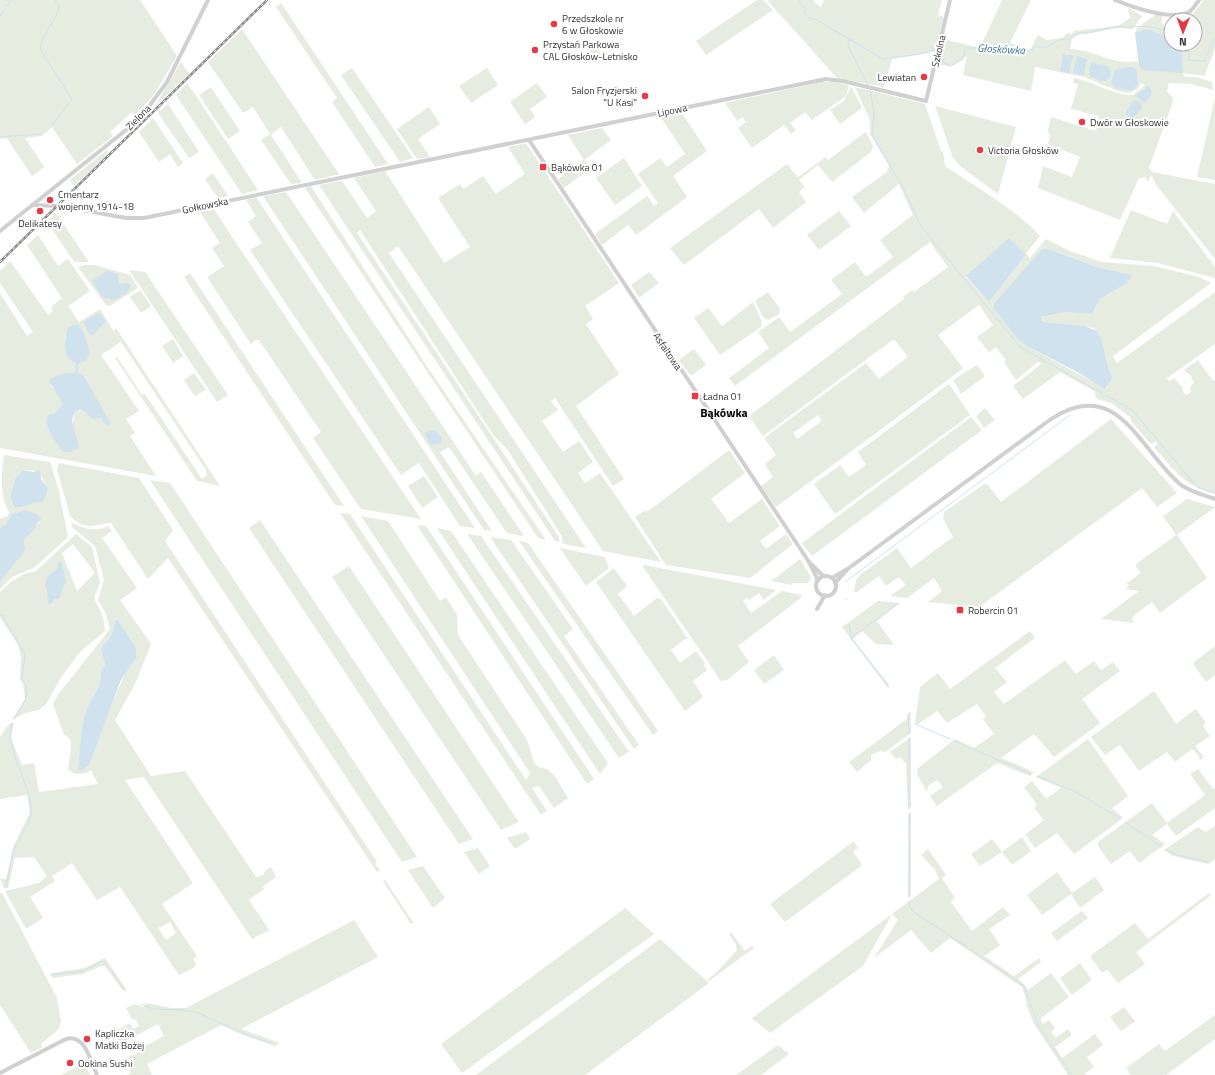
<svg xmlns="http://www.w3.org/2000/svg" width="1215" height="1075" font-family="'Titillium Web',sans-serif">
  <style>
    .green { fill: #e6ecdf; fill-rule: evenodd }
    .water { fill: #cfe2ee }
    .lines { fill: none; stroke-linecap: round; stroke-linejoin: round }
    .stream { stroke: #cfe2ee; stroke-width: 1 }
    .tertiary { stroke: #d0d0d0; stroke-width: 4 }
    .rail-casing { stroke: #888; stroke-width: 2.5 }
    .rail { stroke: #fff; stroke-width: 1; stroke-dasharray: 3; stroke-linecap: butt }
    .poi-dot { fill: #e63946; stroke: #fff; stroke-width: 1.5 }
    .labels { text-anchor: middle; stroke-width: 4; stroke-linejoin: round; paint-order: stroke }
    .poi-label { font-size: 10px; fill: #333; stroke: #fff; text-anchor: start }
    .street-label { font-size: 10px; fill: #333; stroke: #fff }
    .water-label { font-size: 11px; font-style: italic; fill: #3f7597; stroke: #fff }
    .quarter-label { font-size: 12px; font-weight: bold; fill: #000; stroke: #fff }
  </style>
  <rect width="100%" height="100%" fill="#fff"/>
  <!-- green -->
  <g class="green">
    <polygon points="0,0 140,0 177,56 153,96 135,115 132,112 110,132 113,136 77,164 52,127 42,136 25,138 44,167 32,176 7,138 0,139"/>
    <polygon points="757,0 763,0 773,10 706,55 696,41"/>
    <polygon points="767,0 814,0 814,2 821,7 824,0 942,0 938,15 944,17 935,52 892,59 884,87 837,78"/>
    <path d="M1002 0H1031L1010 43 1030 50 1038 35 1047 40 1063 38 1067 33 1072 34 1074 31 1118 26 1130 18 1128 10 1129 8 1142 16 1133 29 1119 28 1077 35 1072 38 1070 49C1076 50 1084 50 1089 52 1106 58 1120 64 1138 61L1139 66 1183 72 1182 44H1195V20H1189L1190 17 1204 0H1215V49L1205 74 1206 76 1183 73 1185 77H1196L1212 82 1213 90 1191 84 1169 83 1167 92 1173 98 1172 104 1149 168 1152 172 1215 184V259L1157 186 1151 175 1148 182 1145 177 1139 178 1120 220 1038 188 1043 166 1072 177 1080 157 1048 144 1050 137 1048 130 1051 117 1096 131 1099 116 1071 109 1078 84 1073 83 1074 78C1095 82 1112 95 1133 95L1145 85 1141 83 1138 89 1128 93 1118 91 1084 77 1035 67 1031 91 963 75 967 56 952 66 942 65 939 62 943 39 980 48Z"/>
    <polygon points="281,3 388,164 375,167 332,102 337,98 276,7"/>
    <polygon points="1155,15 1163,15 1161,21 1164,27 1171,30 1171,38 1150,30 1135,33 1137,28"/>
    <polygon points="242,29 339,174 315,180 281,127 271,135 302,183 291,184 261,140 270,134 253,107 243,113 208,62"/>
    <polygon points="596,46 601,54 586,64 581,56"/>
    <polygon points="181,62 189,74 155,106"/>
    <polygon points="352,68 413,158 400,162 341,75"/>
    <polygon points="487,68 498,85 471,103 459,86"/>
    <polygon points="821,82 835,82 849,85 846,96 843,98 812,120 805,112 790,123 796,130 791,134 784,125 752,148 738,128 746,122 743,117 737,121 725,103"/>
    <polygon points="187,83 195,94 258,190 242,194 176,95"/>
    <polygon points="537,83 547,97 530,109 535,117 525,124 510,102"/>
    <polygon points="851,86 862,108 840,124 830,110 844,101"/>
    <polygon points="211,87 240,131 228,139 199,95"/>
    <path d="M855 87 925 104 941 151H943L945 166C977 188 1013 207 1040 236L1026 253 1030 258 1046 239 1070 251 1102 262 1154 266 1199 277 1211 283 1113 356 1117 363 1215 292V344L1167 378 1169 381 1174 378 1182 387 1184 394 1188 395 1191 391 1190 387 1194 383 1191 376 1184 370 1198 360 1213 381 1215 380V494C1183 485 1175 471 1154 447L1158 444 1155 441 1152 444 1149 442 1131 421 1130 417 1111 403 1097 399 1094 391 1060 372 1023 399 1013 386 1041 364 1038 362 1016 380 1004 362 1006 360 996 347 989 352 977 337 993 325 979 305 938 335 963 368 961 370 776 507 761 486 773 477 765 464 776 455 764 438 866 363 879 379 908 357 894 339 763 436 749 416 904 299 903 297 912 290 914 292 948 267 930 242 735 386 729 378 769 348 758 332 779 317 790 332 842 294 831 280 855 262 866 277 893 257 880 240 913 215 899 184 864 213 852 197 887 172 889 166 870 134V120ZM1048 249 1097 267 1133 275 1127 283 1100 299 1092 314 1066 312 1041 317V320L1043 322 1094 328C1105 344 1103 359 1111 375L1106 389 1027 346 1018 339 993 308 994 304ZM1025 254 1022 261 989 302 966 277V276ZM818 415 822 421 797 439 793 433Z"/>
    <polygon points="1215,98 1215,180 1197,177"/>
    <polygon points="168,104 199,152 189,158 158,113"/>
    <polygon points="935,106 1016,127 998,194 960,166 953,158"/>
    <polygon points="429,107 440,124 418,139 430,157 417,159 397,129"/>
    <polygon points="681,112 707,151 673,176 687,197 636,235 628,225 602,245 595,234 647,196 654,206 658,203 638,174 660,158 667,167 685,154 660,116"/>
    <polygon points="153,118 183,163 178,167 170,154 159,162 139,132"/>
    <polygon points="602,128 611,140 584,160 590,169 564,188 558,179 584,160 568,135"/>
    <polygon points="866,132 873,146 871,152 832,182 818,165 799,180 805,187 799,192 806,202 805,203 773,228 759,209 684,265 670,248 787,164 798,177 826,157 828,160"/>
    <polygon points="526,143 619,283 585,306 593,319 586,324 619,374 576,406 624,479 613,486 555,398 551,401 558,410 542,421 563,452 579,441 593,462 578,473 585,483 600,473 661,562 603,551 398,246 389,253 586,548 563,544 562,537 550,517 507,449 494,436 360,230 357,233 559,537 559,542 555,541 319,185 342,181 367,218 376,211 354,178 385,171 444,263 470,247 438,198 460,184 463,189 483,176 496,194 525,174 508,147"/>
    <polygon points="107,150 108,154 74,186 70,180"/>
    <polygon points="624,158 642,186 615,205 596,178"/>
    <polygon points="213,173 228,196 218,198 205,179"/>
    <polygon points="311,186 426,365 546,540 538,538 305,188"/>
    <polygon points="286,192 476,476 481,472 524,536 507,533 449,447 440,452 492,531 484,530 263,196"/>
    <polygon points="256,197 475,528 460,526 419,463 401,475 250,250 262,243 248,222 256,216 246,200"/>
    <polygon points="212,206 230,234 421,519 361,509 313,438 321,432 259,340 255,340 251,344 207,277 224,266 212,248 220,243 198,209"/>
    <polygon points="1131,210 1167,224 1173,211 1215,267 1215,278 1158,263 1110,258"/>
    <polygon points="839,211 851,226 819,250 807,235"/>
    <polygon points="56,213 89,262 75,262 72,259 50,226 50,219"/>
    <path d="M38 235 58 266 68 259 90 291 68 306 79 322 100 309 114 332 116 328 220 486 197 481 115 358 117 357 142 395 145 394 202 479 207 475 206 470 121 342 101 355 139 411 126 419 135 433 130 436 156 476 0 448V293L27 336 33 332 0 283V271L10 261 48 315 53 311 51 307 62 298 27 245ZM68 327 79 363 78 374 104 423 101 418 87 414 81 409 75 413 72 426 74 432 54 414 63 404 59 394 50 385 64 373H75C75 371 76 366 76 363 73 347 58 352 68 327Z"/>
    <polygon points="83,265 94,265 127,274 131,276 138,288 110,306 106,305 78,267"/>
    <polygon points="129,270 145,272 228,395 217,402"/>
    <polygon points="649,272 659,283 639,298 631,285"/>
    <polygon points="190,273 344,506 335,505 184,277"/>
    <polygon points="140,290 151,306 141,313 130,297"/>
    <polygon points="768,292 780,309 779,314 768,320 763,317 755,301"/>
    <polygon points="753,302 762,322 761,327 720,355 694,318 708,308 722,326"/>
    <polygon points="173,339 183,356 173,363 162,346"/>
    <polygon points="694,349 706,365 692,375 690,375 679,360"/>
    <polygon points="977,365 985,376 961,394 953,380"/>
    <polygon points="194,373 206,390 195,396 184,380"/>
    <polygon points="949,384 970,415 835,514 814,484 840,465 849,477 866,465 858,452"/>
    <polygon points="985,408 995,420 984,428 976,416"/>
    <polygon points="971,417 982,430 812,556 802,543"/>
    <polygon points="1111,419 1177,493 1157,507 1142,488 979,607 928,602 942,591 934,578 907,598 890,596 906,585 899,577 886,586 879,576 857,592 854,592 856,580 860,575 897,548 911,568 953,537 943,519 944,512 984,484 987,484 1001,502"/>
    <polygon points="729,450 745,473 711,499 729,523 762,499 780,526 760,541 766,549 786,534 793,544 750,578 666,565 635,517 646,510 647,512"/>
    <path d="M4 455 50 462 59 491 68 537 35 567 12 577 0 589V582L24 552 25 549 24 540 36 528V525L40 522 25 510 12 514 6 524 0 528V519L8 516 9 512C0 497 1 474 4 455ZM23 470 38 471 48 488C43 503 28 505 14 507L10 497 15 479Z"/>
    <path d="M59 463 139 478 173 530 165 541 377 862 375 864 380 870 377 872 168 558 148 579 111 523C93 524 86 532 70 516L57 469Z"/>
    <polygon points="424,476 438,497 422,508 408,486"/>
    <polygon points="150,480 170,483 417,857 402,862"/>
    <polygon points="1187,499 1215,507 1177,535 1207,578 1160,613 1152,602 1133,616 1132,620 1135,623 1101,619 1139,591 1125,589 1130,585 1126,584 1141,573 1135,565 1176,535 1163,516"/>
    <polygon points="340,513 350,514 526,780 530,773 361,516 388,521 440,601 446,597 457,615 458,635 527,740 534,762 538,767 547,769 554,775 568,798 554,808 539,786 532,788 547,811 541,815"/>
    <polygon points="260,520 473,839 459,844 249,528"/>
    <path d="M71 522C83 529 95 532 108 526L112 531 102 538 137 588 120 600 151 644 136 682 115 720 151 776 185 771 256 877 263 875 266 870 271 867 276 877 262 887 264 889 249 900 269 930 252 939 144 777 125 780 193 883 162 904 197 956 193 959 196 964 195 967 179 975 120 887 97 900 72 863 52 876 55 881 30 897 43 918 26 929 5 891 39 883 47 876 34 857 15 858 8 888H4L0 879H6L14 845 30 812 27 795 0 799V737L9 724 14 722 11 738 22 765 34 763 39 792 98 784 91 770 87 773 75 774 68 769 71 747V741L67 736 64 735 53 704 57 696 110 629 106 614 98 600 104 580 95 546 73 528ZM115 620H118L136 648 109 711 79 770C80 751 80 732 85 714 90 697 103 689 100 671L105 665 101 649 103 644C112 639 113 630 115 620ZM170 922 176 933 166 940 158 928Z"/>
    <polygon points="417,525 426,526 594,779 587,784"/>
    <polygon points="437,528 451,531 608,763 600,774"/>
    <path d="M76 534 92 547 100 583 95 595V600L103 617 105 631 80 652 62 676 46 704 39 710 25 713 12 720 25 699 23 684 20 680 21 657 18 645 0 617V592L12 581 24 574 36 571ZM73 544 95 573 77 591 62 553Z"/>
    <polygon points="467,534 481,536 629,752 619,758"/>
    <polygon points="490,537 511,540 573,629 564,636 639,745 634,749"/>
    <polygon points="519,541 528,543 658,731 653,735"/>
    <polygon points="560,548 605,557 609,568 586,586"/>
    <polygon points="800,559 811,577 808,583 793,583 792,585 771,581"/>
    <polygon points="644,565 776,590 764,600 759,593 749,600 747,598 743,601 751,613 782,591 801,595 801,598 738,646 749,662 727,680 721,681 643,567"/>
    <polygon points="349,566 518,821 519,822 501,830 332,577"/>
    <polygon points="614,568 627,586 618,594 634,616 657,598 661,599 688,639 685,639 671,650 680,663 696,651 705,663 704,666 707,670 693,681 703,697 685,711 596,582"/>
    <polygon points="878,601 900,603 877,621 894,645 876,644 862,631 853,639 888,684 890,687 888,688 842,627"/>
    <polygon points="1030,631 1035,638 995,668 1007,682 994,692 1004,704 1065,660 1076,674 1094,661 1101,670 1113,662 1120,671 1082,699 1100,723 1054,757 1034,734 1001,758 1034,772 1030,776 997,763 937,806 930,796 943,787 937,780 928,786 927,792 918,776 917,769 955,739 974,748 994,734 983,719 986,716 977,704 947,723 937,711 918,724 915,723 920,687 938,673 950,689"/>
    <polygon points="1215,646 1215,675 1206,682 1193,664 1194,662"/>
    <polygon points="774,655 784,670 764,684 754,670"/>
    <polygon points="1154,691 1176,724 1196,709 1206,723 1203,726 1210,736 1195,746 1203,756 1205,756 1199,761 1200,758 1194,750 1191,750 1175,762 1167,752 1139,771 1120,745 1105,755 1091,737"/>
    <polygon points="911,711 911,733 885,752 880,751 871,755 871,760 857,772 849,762 907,719 907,714"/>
    <polygon points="911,737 911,808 908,810 906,764 900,757 896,759 890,752"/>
    <polygon points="1088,739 1128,796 1112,808 1123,818 1074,854 1057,833 1035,848 1023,831 1026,834 1044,820 1034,808 1037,805 1024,787 1032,781 1046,799 1061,788 1036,777"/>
    <polygon points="1198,769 1213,789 1215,788 1215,808 1176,836 1167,824 1152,835 1165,844 1139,863 1130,851 1111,864 1098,846 1098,842 1152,803 1167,823 1205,795 1190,774"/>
    <polygon points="911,812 911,896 908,898 908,814"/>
    <polygon points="1215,826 1215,859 1208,864 1173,856 1164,850 1198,827 1206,832"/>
    <polygon points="526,832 530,839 515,849 507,838"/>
    <polygon points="1022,837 1031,851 1012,865 1002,852 980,866 971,854 992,839 1002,852"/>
    <polygon points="854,841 858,848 853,852 861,863 861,866 785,922 770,904"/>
    <polygon points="478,848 490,866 479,874 464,852"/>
    <polygon points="928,849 946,875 942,878 955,898 951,902 972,931 1003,907 1010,915 989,929 1000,945 984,956 1014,976 1039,958 1041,962 1018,979 1024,984 1028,990 1051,973 1069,997 1041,1018 1042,1024 1049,1020 1055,1028 1051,1032 1056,1038 1068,1029 1072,1035 1055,1047 1062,1058 1095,1034 1103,1045 1087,1057 1094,1067 1084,1074 1088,1075 1068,1075 1034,1024 1026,1004 1027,1003 1022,987 950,938 931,953 911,930 874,958 898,920 892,914 863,966 770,1033 752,1018 939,879 935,870 921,855"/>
    <polygon points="423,866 445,898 433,908 408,870"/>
    <polygon points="1057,872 1072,893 1095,877 1104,890 1080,908 1071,894 1042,915 1027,895"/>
    <polygon points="385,880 413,922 411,924 383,881"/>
    <polygon points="0,893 2,893 57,998 61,1022 58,1030 41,1044 42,1047 31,1053 0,1005"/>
    <polygon points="1209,893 1211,895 1136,952 1145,964 1118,983 1107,970 1102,973 1090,956 1135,923 1148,939"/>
    <polygon points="625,908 654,934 462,1073 441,1044"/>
    <polygon points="1082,911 1088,918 1057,941 1051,933"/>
    <polygon points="354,920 378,957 241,1029 280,1043 275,1046 236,1032 221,1025 147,1064 152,1075 127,1075 131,1073 127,1066 130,1064 127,1058 145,1049 143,1047 164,1036 158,1024 120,1044 114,1032 130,1023 133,1029 139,1026 136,1020 132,1019 126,1008 134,1004 143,1007 147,1003 171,1008 186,1008"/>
    <polygon points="731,932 745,951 752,946 754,948 709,981 708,979 716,973 737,950 735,943 729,934"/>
    <polygon points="660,939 709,983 585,1075 476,1075"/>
    <polygon points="105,958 126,989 123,991 105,966 101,966 83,974 52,978 51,973 85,968"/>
    <polygon points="1080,963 1092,980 1072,995 1060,978"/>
    <polygon points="1124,1007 1135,1021 1121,1031 1110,1017"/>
    <polygon points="1215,1015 1215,1039 1166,1075 1131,1075 1126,1068 1159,1044 1165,1051"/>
    <polygon points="778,1045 789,1054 761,1075 736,1075"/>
    <polygon points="84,1063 90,1075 61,1075"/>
  </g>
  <!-- water -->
  <g class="water">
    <polygon points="1143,30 1150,30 1171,38 1171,44 1182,44 1183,73 1143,70 1139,66 1135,33"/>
    <polygon points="1063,54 1073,56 1069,73 1060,71"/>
    <polygon points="1077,56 1087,59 1084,75 1073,73"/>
    <polygon points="1092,62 1109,67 1111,75 1107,81 1100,81 1090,76 1089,69"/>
    <polygon points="1128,67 1133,67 1137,71 1138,84 1132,91 1116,88 1111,83 1115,70"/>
    <polygon points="1148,86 1152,91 1151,96 1145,103 1135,96"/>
    <polygon points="1134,100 1141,103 1142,109 1133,118 1130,118 1125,113"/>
    <polygon points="1009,238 1025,254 1024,258 989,302 966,276"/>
    <polygon points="1042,249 1048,249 1097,267 1133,275 1127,283 1100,299 1092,314 1066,312 1041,317 1041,320 1043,322 1084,326 1097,331 1101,338 1108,367 1111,375 1112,378 1105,389 1077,372 1027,346 1018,339 993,308 994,304"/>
    <path d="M107 271 118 274 119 284 128 283 131 285C130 293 120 297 114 300L102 297 92 281Z"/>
    <polygon points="99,313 106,321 93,335 90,335 83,322"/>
    <path d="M77 324 84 333 90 353 86 361 79 363 78 374 83 375 86 380 111 424 108 425 104 423 101 418 93 419 81 409C63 415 79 437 79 448L70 452H63C57 442 41 425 49 414H54L63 404 49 381 50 379 64 373H75L76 363C62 359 64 337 68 327Z"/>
    <polygon points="432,430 436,431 442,438 441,443 431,445 424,433"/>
    <path d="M23 470 33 472 40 470 41 479 48 488 45 498 42 502C34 500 26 509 14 507L10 497 15 479Z"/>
    <polygon points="25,510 38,515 41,519 36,525 36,528 24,540 25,549 24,552 0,582 0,528 6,524 12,514"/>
    <polygon points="61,562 66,580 59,599 54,599 51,604 48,604 47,590 45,587 47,577 58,568 58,563"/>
    <path d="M115 620H118L136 648V658L121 680 89 765 82 770H78C80 751 80 732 85 714 90 697 103 689 100 671L105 665 101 649 103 644C112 639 113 630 115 620Z"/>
  </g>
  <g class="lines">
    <!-- stream -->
    <g class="stream">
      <polyline points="799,0 801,4 806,9 804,13 809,18 817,20 883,59 920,54 931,50 936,51"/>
      <polyline points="7,6 11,0"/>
      <polyline points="0,16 4,10"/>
      <polyline points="849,40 848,46 868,85"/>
      <polyline points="1188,44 1189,60 1204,61 1215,38"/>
      <path d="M940 51 942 52 943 63 951 66 963 59 965 48 1002 47 1012 51H1029L1035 47H1046L1061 39H1070L1078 33C1090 34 1102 30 1112 27 1118 25 1125 28 1131 27 1145 25 1157 27 1171 33"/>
      <polyline points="870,90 874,113 872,135 901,184 921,226 1020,347 1132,410 1197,487 1215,493"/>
      <path d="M52 125 72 99 40 49C42 32 57 22 59 6L55 0"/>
      <polyline points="0,137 41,134"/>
      <polyline points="845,582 1070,415"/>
      <polyline points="846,599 846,600"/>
      <polyline points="0,615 2,615 25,654 22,679 26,685 27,694 24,703 14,719"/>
      <polyline points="849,624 851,638 888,685"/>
      <polyline points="851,638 897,604"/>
      <polyline points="908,716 909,733"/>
      <path d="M12 724C3 746 31 785 31 810 32 820 22 833 18 842"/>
      <polyline points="915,724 950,739"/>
      <polyline points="909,738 909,798"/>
      <polyline points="954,741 1031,774"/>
      <polyline points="1037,776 1074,791 1120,818"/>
      <polyline points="909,802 909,806"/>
      <polyline points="1125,822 1162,847"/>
      <polyline points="1166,850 1177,855 1208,862"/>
      <polyline points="6,887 13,851 16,845"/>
      <polyline points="909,896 910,814"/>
      <polyline points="909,901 910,908 915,913 967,947"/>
      <polyline points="971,950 1024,986 1039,1027 1072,1075"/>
      <polyline points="51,975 83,971 103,961 126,991"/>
      <polyline points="141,1004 153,1009 183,1010 199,1013 249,1036 271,1043"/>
    </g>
    <!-- tertiary -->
    <g class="tertiary">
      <path d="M1115 0C1132 7 1171 21 1189 12 1193 9 1196 4 1199 0"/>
      <polyline points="529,140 809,562 818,580"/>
      <polyline points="32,205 60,206 126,218 144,218 826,79 843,81 926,101 950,0"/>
      <polyline points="0,231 126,130 147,109 167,82 208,0"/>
      <polyline points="809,562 823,576"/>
      <circle cx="826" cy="586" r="10"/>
      <path d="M832 578 849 568 1051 419C1118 375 1139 450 1181 485 1191 492 1204 495 1215 499"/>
      <polyline points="835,583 847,570"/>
      <polyline points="817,609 825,595"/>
      <path d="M0 1073 66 1039C85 1033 91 1062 97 1075"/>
    </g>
    <defs>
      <polyline id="rail" points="0,262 267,0"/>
    </defs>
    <!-- rail casing -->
    <use href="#rail" class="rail-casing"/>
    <!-- rail -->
    <use href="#rail" class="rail"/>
  </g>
  <!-- markers -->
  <g class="poi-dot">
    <circle cx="554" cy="24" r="4"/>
    <circle cx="535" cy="50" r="4"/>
    <circle cx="924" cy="77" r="4"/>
    <circle cx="645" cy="96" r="4"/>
    <circle cx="1082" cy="122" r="4"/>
    <circle cx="980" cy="150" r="4"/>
    <rect x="539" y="163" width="8" height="8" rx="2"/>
    <circle cx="50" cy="200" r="4"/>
    <circle cx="40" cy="211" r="4"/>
    <rect x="691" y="392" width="8" height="8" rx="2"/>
    <rect x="956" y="606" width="8" height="8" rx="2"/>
    <circle cx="87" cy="1039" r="4"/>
    <circle cx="70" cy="1063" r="4"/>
  </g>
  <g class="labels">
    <!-- poi labels -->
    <g class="poi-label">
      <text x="562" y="22">Przedszkole nr<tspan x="562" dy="12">6 w Głoskowie</tspan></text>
      <text x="543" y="48">Przystań Parkowa<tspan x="543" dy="12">CAL Głosków-Letnisko</tspan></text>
      <text x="916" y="81" text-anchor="end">Lewiatan</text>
      <text x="637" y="94" text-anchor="end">Salon Fryzjerski<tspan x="637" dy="12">"U Kasi"</tspan></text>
      <text x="1090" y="126">Dwór w Głoskowie</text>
      <text x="988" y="154">Victoria Głosków</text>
      <text x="551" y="171">Bąkówka 01</text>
      <text x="58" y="198">Cmentarz<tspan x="58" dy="12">wojenny 1914-18</tspan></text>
      <text x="40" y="227" text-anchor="middle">Delikatesy</text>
      <text x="703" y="400">Ładna 01</text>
      <text x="968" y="614">Robercin 01</text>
      <text x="95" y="1037">Kapliczka<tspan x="95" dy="12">Matki Bożej</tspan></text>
      <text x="78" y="1067">Ookina Sushi</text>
    </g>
    <!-- street labels -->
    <g class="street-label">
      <text transform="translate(938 51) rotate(-77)" y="4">Szkolna</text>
      <text transform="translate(672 110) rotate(-12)" y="4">Lipowa</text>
      <text transform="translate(138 117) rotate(-45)" y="4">Zielona</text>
      <text transform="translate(205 205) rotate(-12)" y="4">Gołkowska</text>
      <text transform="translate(668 351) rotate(56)" y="4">Asfaltowa</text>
    </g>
    <!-- water labels -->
    <g class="water-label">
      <text transform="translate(1001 49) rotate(3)" y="4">Głoskówka</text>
    </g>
    <!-- quarter labels -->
    <g class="quarter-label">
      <text x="724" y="417">Bąkówka</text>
    </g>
  </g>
  <!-- north arrow -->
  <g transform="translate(1183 32) rotate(181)"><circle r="19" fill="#ffffff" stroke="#adadad"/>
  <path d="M0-3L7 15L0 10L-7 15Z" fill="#e63946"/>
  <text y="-6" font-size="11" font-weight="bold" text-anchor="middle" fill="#333333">N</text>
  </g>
</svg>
